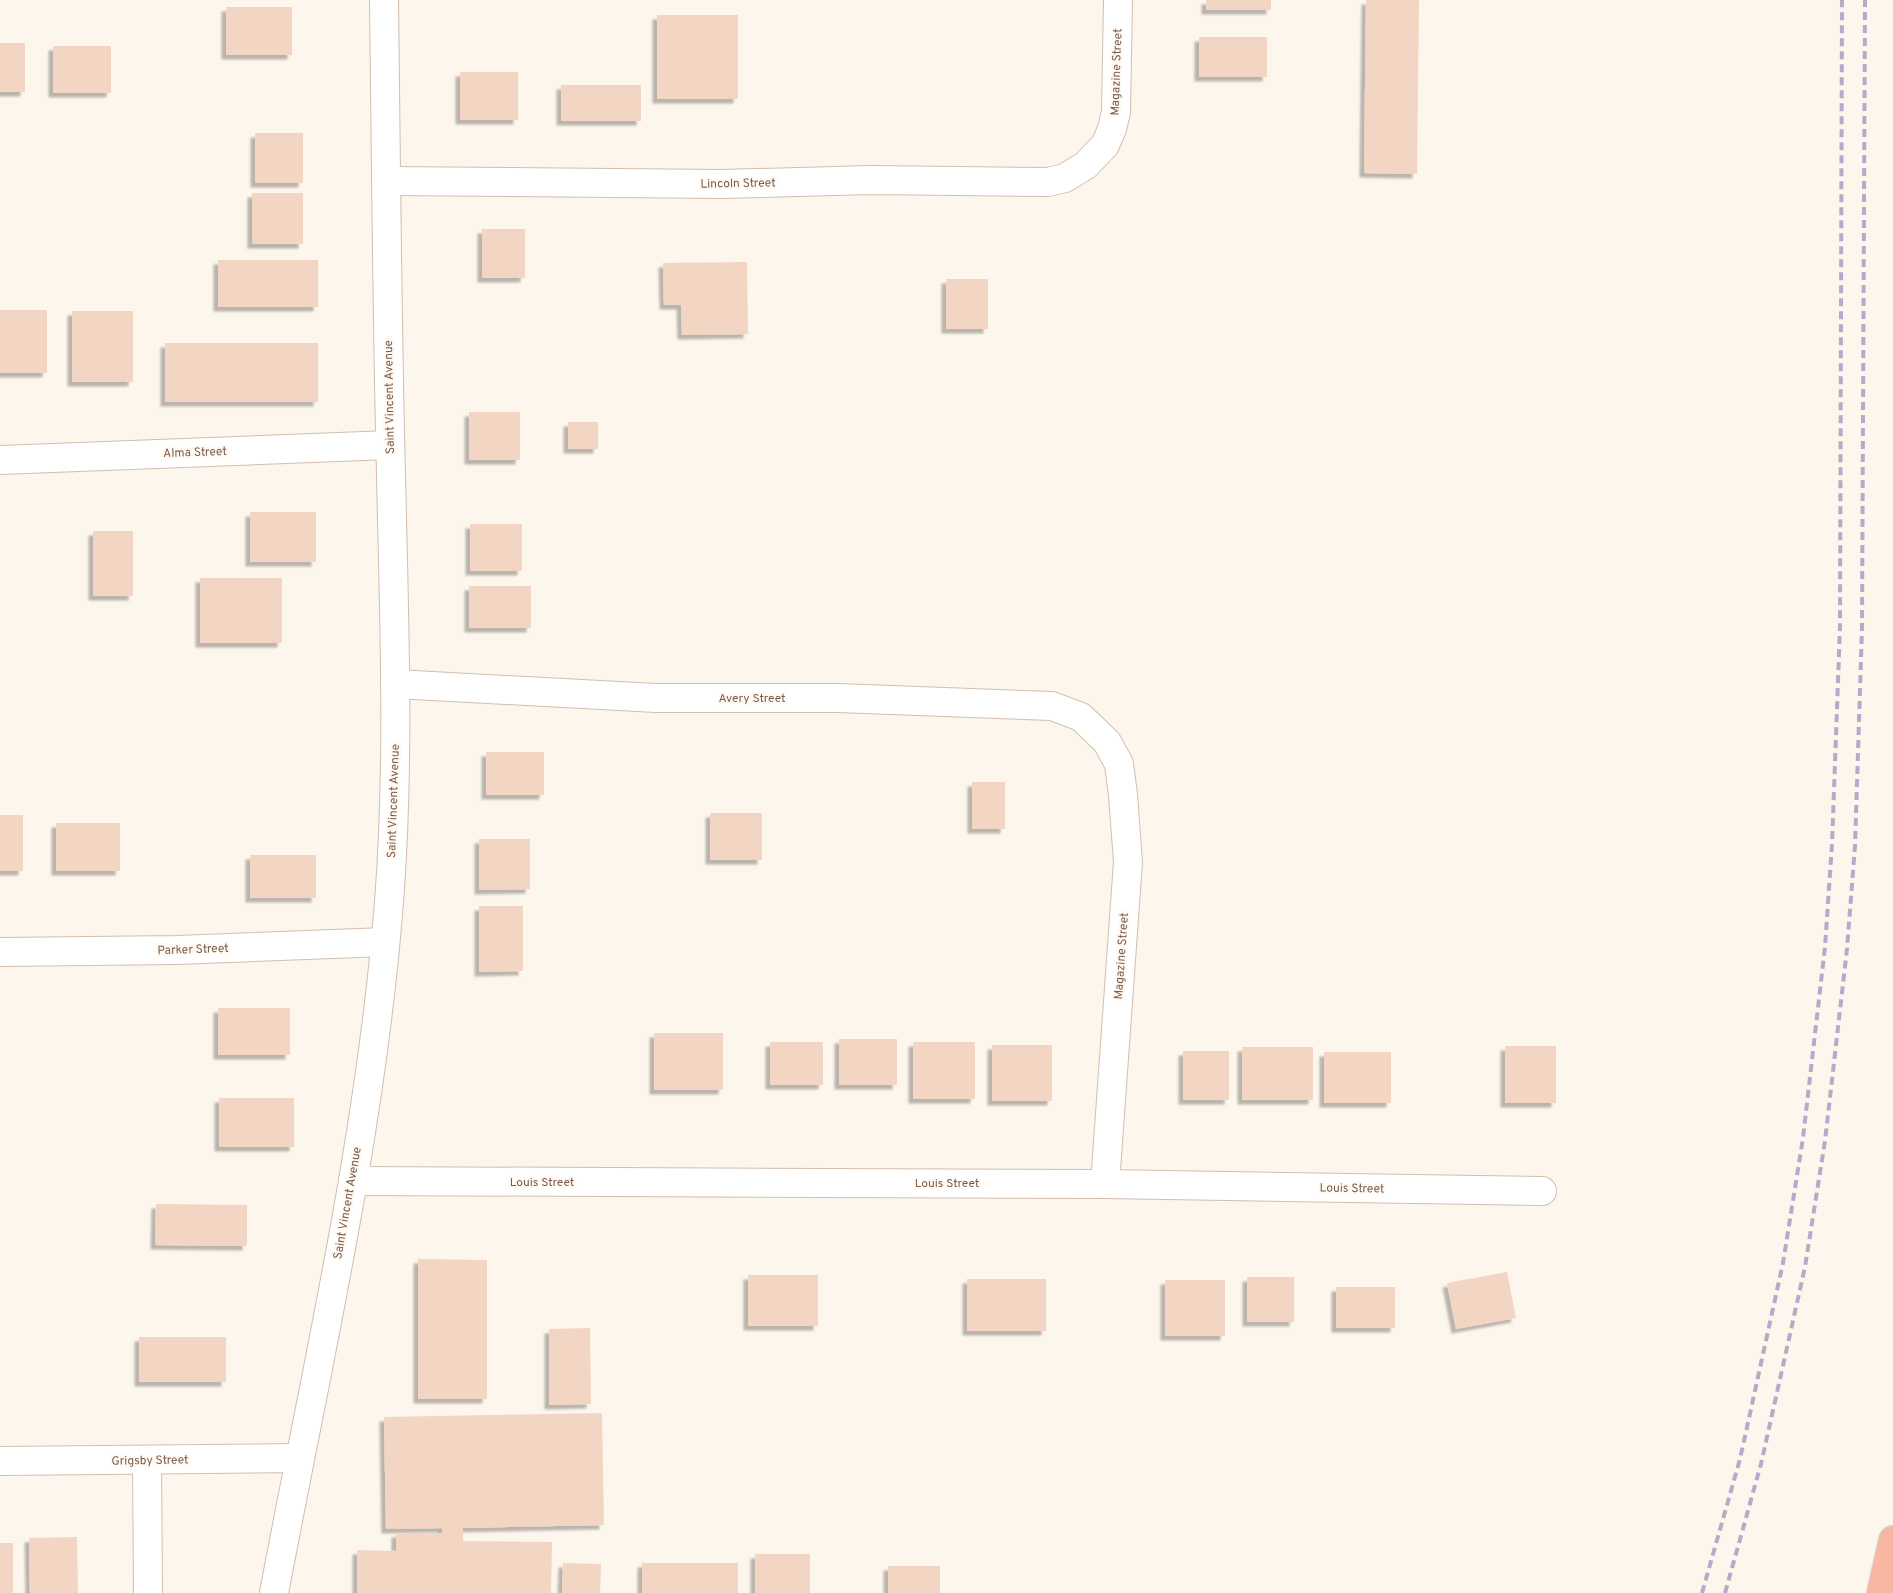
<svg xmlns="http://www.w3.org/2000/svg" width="1893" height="1593" font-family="Overpass,sans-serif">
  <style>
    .building { fill: #f3d5c3; filter: url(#shadow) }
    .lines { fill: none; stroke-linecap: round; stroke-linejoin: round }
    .minor-casing { stroke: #d1beb0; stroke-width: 30 }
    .highway-casing { stroke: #dad1cd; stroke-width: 30 }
    .minor { stroke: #fff; stroke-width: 28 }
    .highway { stroke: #f7b7a3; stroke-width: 28 }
    .rail { stroke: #b9a8c9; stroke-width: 4; stroke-dasharray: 8 5; stroke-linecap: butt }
    .labels { text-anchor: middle; stroke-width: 5; stroke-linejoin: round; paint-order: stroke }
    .street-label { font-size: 12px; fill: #7a5c4d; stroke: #fffaf3 }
  </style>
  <defs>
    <filter id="shadow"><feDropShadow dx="-4.5" dy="4.5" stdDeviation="1" flood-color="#0004"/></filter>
  </defs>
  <rect width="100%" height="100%" fill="#fdf6ec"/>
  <!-- building -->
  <g class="building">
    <rect x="1206" y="0" width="65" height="10"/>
    <polygon points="1366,0 1419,0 1417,174 1364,173"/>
    <rect x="226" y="7" width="66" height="48"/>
    <rect x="657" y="15" width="81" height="84"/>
    <rect x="1199" y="37" width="68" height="40"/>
    <rect x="0" y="43" width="25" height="49"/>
    <rect x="53" y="46" width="58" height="47"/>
    <rect x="460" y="72" width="58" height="48"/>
    <rect x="561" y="85" width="80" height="36"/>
    <rect x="255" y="133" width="48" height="50"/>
    <rect x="252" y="193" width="51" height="51"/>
    <rect x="482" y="229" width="43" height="49"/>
    <rect x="218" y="260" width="100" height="47"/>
    <polygon points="747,262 748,334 682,335 681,305 664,305 663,263"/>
    <rect x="946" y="279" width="42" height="50"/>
    <rect x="0" y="310" width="47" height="63"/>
    <rect x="72" y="311" width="61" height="71"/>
    <rect x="165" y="343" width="153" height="59"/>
    <rect x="469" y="412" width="51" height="48"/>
    <rect x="568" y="422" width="30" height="27"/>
    <rect x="250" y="512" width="66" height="50"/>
    <rect x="470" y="524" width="52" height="47"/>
    <rect x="93" y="531" width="40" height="65"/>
    <rect x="200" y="578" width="82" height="65"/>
    <rect x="469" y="586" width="62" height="42"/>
    <rect x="486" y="752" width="58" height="43"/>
    <rect x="972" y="782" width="33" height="47"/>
    <rect x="710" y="813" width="52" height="47"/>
    <rect x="0" y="815" width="23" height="56"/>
    <rect x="56" y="823" width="64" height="48"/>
    <polygon points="479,839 530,839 530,889 479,890"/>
    <rect x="250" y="855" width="66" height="43"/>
    <polygon points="479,906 523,906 523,971 479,972"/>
    <rect x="218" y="1008" width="72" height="47"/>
    <rect x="654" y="1033" width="69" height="57"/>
    <rect x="839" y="1039" width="58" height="46"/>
    <rect x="770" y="1042" width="53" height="43"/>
    <rect x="913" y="1042" width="62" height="57"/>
    <rect x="992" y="1045" width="60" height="56"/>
    <rect x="1505" y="1046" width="51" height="57"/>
    <rect x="1242" y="1047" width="71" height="53"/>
    <rect x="1183" y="1051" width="46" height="49"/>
    <rect x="1324" y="1052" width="67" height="51"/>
    <rect x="219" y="1098" width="75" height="49"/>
    <polygon points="156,1204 247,1205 247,1246 155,1245"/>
    <polygon points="418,1259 487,1260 487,1399 418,1399"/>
    <polygon points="1507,1272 1516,1318 1456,1329 1447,1283"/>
    <rect x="748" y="1275" width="70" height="51"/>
    <rect x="1247" y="1277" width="47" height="45"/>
    <rect x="967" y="1279" width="79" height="52"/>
    <rect x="1165" y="1280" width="60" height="56"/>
    <rect x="1336" y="1287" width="59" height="41"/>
    <polygon points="590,1328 591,1404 549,1405 549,1329"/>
    <rect x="139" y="1337" width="87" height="45"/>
    <polygon points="602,1413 604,1525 463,1528 463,1541 552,1542 551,1593 357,1593 357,1550 396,1551 396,1533 442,1533 442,1528 386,1529 384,1417"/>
    <polygon points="77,1537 78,1593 30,1593 29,1538"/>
    <rect x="0" y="1543" width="13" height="50"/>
    <rect x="755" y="1554" width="55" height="39"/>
    <polygon points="563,1563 601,1564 600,1593 562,1593"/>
    <rect x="642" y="1563" width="96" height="30"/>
    <rect x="888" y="1566" width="52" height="27"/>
  </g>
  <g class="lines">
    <defs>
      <g id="minor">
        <polyline points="386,181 722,184 871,180 1048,182 1065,178 1086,165 1105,145 1112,129 1116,112 1118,0"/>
        <polyline points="0,460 390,445"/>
        <polyline points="395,684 656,698 838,698 1052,706 1081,717 1107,742 1119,764 1123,795 1128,862 1105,1184"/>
        <polyline points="0,952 177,950 385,942"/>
        <polyline points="353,1181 1105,1184 1542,1191"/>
        <polyline points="147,1460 148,1593"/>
        <polyline points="0,1461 299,1458"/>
        <path d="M274 1593C317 1364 371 1135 389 902 400 760 394 617 391 475 387 317 386 158 384 0"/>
      </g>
      <polyline id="highway" points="1881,1593 1893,1540"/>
    </defs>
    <!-- minor casing -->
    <use href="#minor" class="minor-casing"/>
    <!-- highway casing -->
    <use href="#highway" class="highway-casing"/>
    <!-- minor -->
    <use href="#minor" class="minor"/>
    <!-- highway -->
    <use href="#highway" class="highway"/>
    <!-- rail -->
    <g class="rail">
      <polyline points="1702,1593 1740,1459 1783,1263 1803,1138 1825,947 1832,844 1840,627 1842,0"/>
      <polyline points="1725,1593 1761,1464 1805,1267 1825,1141 1847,949 1855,846 1862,627 1865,0"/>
    </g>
  </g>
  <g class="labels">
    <!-- street labels -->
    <g class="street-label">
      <text transform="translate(1116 72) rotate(-88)" y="4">Magazine Street</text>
      <text transform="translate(738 183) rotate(-1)" y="4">Lincoln Street</text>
      <text transform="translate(389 397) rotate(-91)" y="4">Saint Vincent Avenue</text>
      <text transform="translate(195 452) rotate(-2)" y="4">Alma Street</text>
      <text x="752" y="702">Avery Street</text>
      <text transform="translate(393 801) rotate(-88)" y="4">Saint Vincent Avenue</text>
      <text transform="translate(193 949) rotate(-2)" y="4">Parker Street</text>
      <text transform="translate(1121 956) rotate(-86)" y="4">Magazine Street</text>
      <text x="542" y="1186">Louis Street</text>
      <text x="947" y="1187">Louis Street</text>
      <text transform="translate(1352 1188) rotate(1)" y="4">Louis Street</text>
      <text transform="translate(347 1203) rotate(-80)" y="4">Saint Vincent Avenue</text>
      <text transform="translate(150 1460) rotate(-1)" y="4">Grigsby Street</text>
    </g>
  </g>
</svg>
